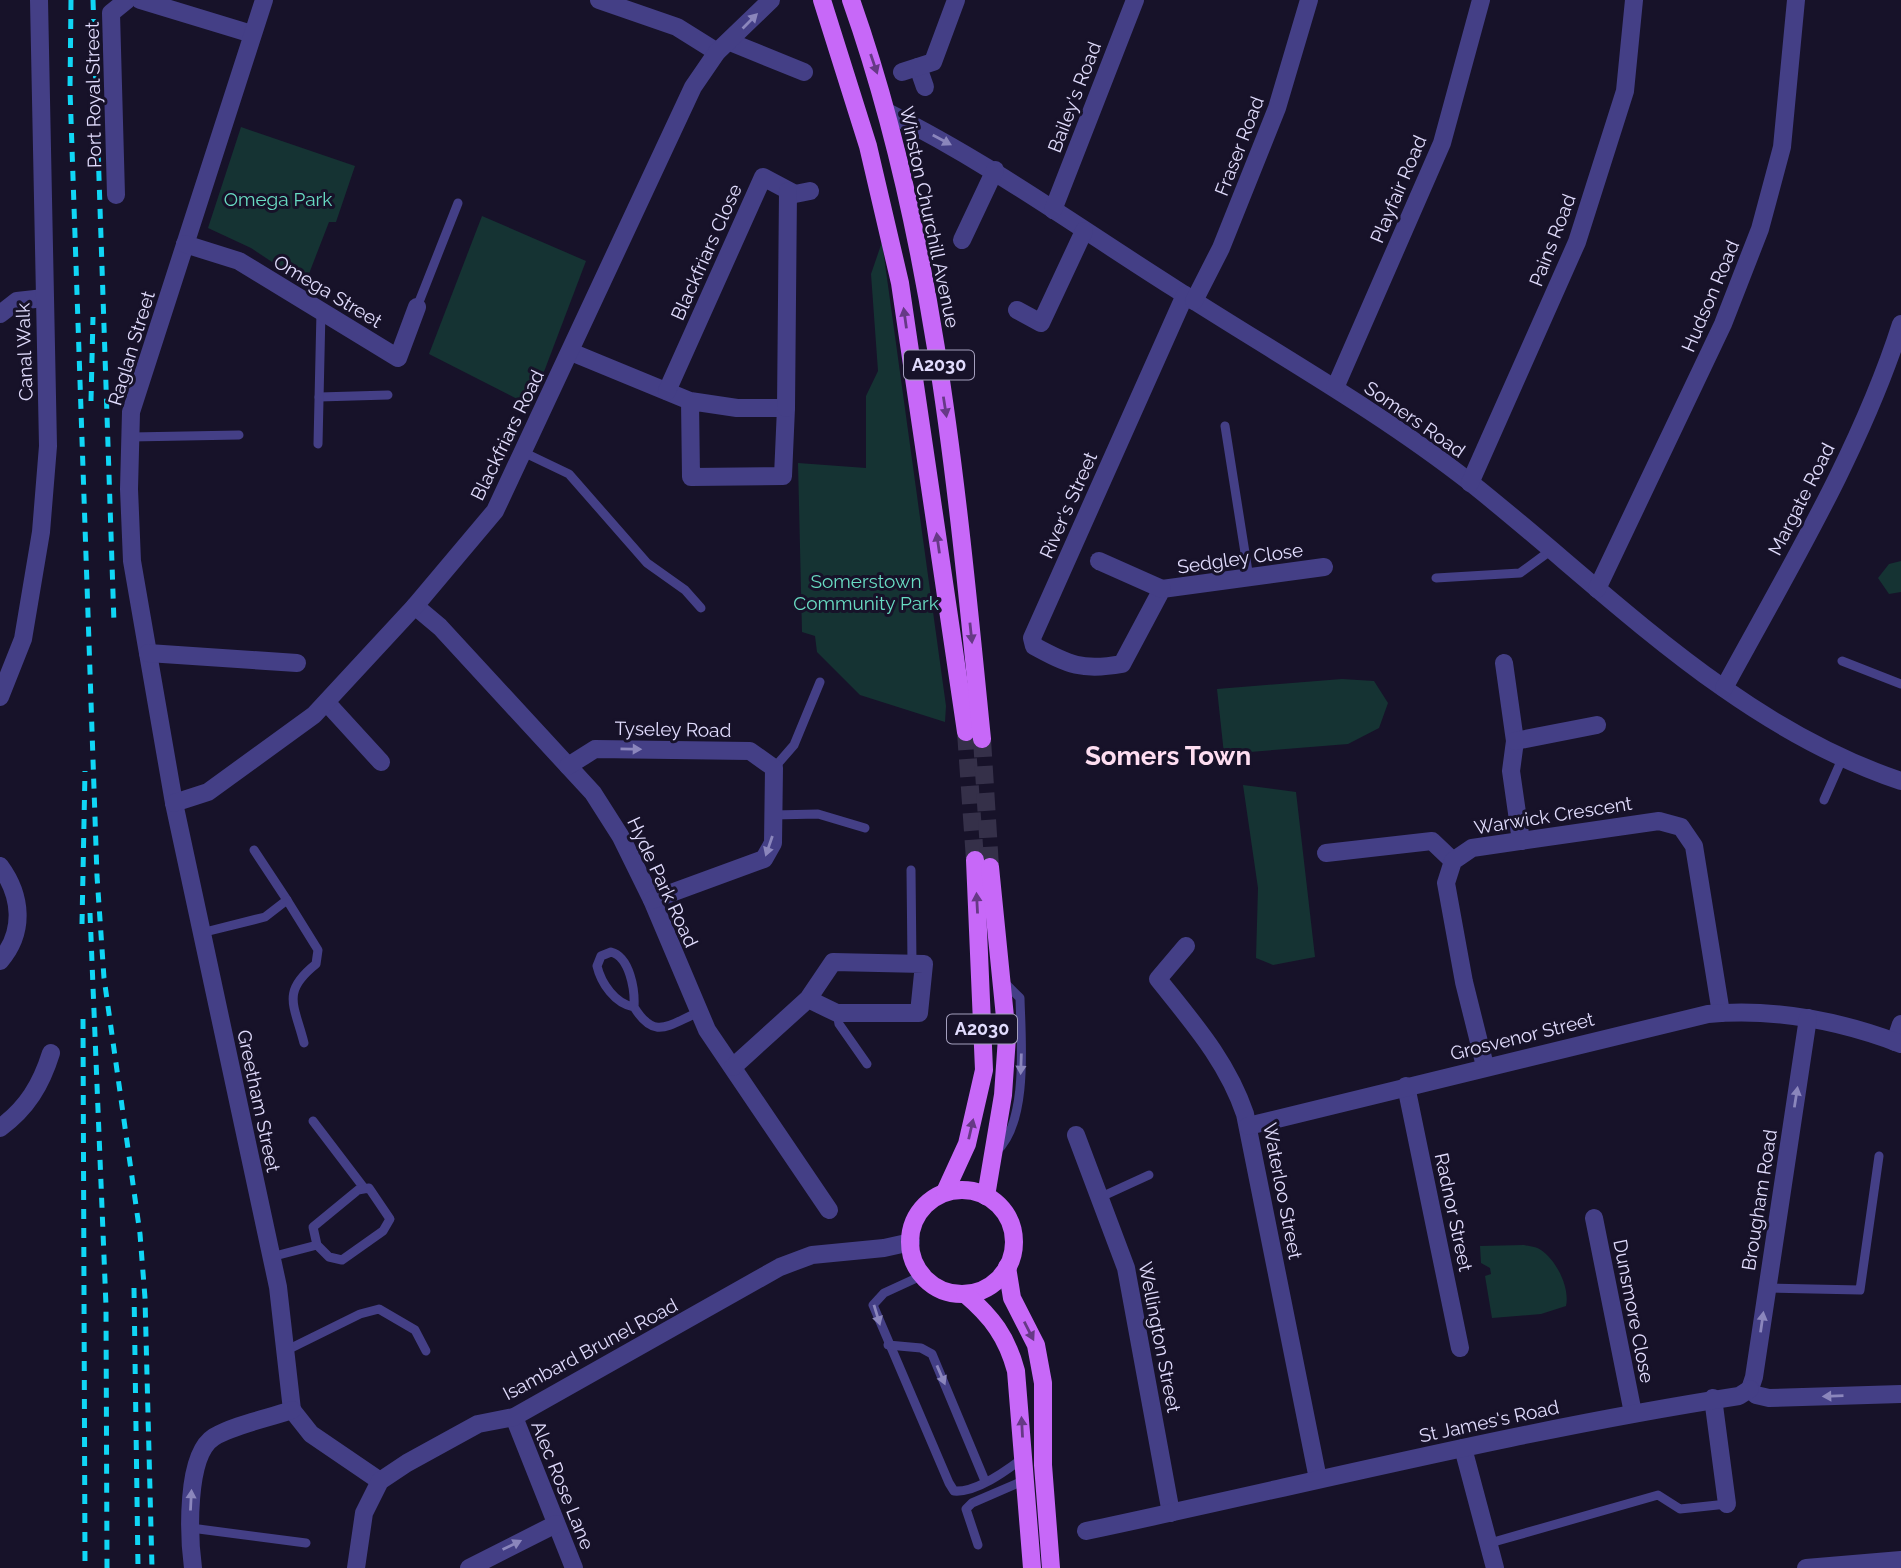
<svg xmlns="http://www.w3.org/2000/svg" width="1901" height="1568" font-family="Raleway,sans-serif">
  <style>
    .green { fill: #153333 }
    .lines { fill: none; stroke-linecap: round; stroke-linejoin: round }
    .primary-tunnel { stroke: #353049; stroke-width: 18; stroke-dasharray: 18 9; stroke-linecap: butt }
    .service { stroke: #443f86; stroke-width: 9 }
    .minor { stroke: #443f86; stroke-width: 18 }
    .tertiary { stroke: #443f86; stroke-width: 18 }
    .primary { stroke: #c768f8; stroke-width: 18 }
    .rail { stroke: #10d6f5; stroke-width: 5; stroke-dasharray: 10 9; stroke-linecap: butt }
    .oneway { fill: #8b86bc }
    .oneway2 { fill: #663986 }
    .labels { text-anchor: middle; stroke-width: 6; stroke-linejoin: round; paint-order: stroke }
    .shield { fill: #171229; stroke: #a49fbd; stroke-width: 2 }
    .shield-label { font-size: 18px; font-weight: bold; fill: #e1dcfd }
    .street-label { font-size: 19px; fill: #e1dcfd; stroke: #171229 }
    .park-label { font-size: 19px; fill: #69dcc3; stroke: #171229 }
    .district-label { font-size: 26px; font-weight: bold; fill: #fedef1; stroke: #171229 }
  </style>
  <rect width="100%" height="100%" fill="#171229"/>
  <!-- green -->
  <g class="green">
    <polygon points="241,127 355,166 336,222 329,222 305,284 251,248 208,228"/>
    <polygon points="482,216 586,261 531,406 429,354"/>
    <polygon points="882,242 946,706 945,722 860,695 817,652 815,636 802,632 798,463 866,468 866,396 878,371 871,274"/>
    <polygon points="1901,561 1901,592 1889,594 1878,578 1889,564"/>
    <polygon points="1342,679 1374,681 1388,703 1379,728 1348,744 1224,754 1217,689"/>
    <polygon points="1243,785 1296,792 1315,957 1273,965 1256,958 1258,888"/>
    <path d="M1524 1245C1529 1246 1537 1247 1541 1250 1557 1261 1570 1288 1566 1306L1541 1314 1492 1318 1485 1276 1491 1274 1490 1268 1481 1263 1480 1246Z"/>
  </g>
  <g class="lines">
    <!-- primary-tunnel -->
    <g class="primary-tunnel">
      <polyline points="966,732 975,860"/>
      <polyline points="982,739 990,867"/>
    </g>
    <!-- service -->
    <g class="service">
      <polyline points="417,307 458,203"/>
      <polyline points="319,397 388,395"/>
      <polyline points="1225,426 1249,578"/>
      <polyline points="131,437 239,435"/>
      <polyline points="318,444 321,311"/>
      <polyline points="523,452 569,474 647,563 685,590 701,608"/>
      <polyline points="1436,578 1520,573 1550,551"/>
      <polyline points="1842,661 1901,684"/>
      <polyline points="774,768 794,745 820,682"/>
      <polyline points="1824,800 1842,759"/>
      <polyline points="774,815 818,814 865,828"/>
      <polyline points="254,850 287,900"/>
      <polyline points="911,870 912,964"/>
      <path d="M201 933 265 917 287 900 318 950 316 964C281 992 294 1004 304 1043"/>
      <path d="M634 1007C635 990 630 957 611 952L601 956 597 966C601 983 615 1004 634 1007 655 1041 668 1025 699 1012"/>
      <polyline points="837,1013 839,1024 867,1064"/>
      <polyline points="313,1121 364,1188"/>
      <path d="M996 1152C1029 1122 1021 1039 1020 998L1005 983"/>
      <polyline points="1101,1197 1149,1175"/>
      <polyline points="271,1257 317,1245 329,1257 342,1260 383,1231 390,1219 369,1188 358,1190 313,1227 317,1245"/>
      <path d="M921 1276 884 1293 873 1305 949 1483 954 1491C976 1493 1006 1471 1023 1458"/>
      <polyline points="1766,1288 1860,1290 1879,1156"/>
      <polyline points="888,1345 921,1348 932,1354 985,1481"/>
      <polyline points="285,1351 360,1314 379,1309 415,1330 426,1351"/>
      <polyline points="191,1528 306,1543"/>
      <polyline points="1490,1543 1658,1495 1680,1509 1727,1504"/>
      <polyline points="978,1545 966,1509 972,1503 1025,1480"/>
    </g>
    <!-- minor -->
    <g class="minor">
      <polyline points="140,0 252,34"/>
      <polyline points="264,0 131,412 129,489 132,561 174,803 278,1287 292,1410"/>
      <polyline points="599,0 677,27 717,52"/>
      <polyline points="730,42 804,72"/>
      <polyline points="918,67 925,87"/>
      <polyline points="902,72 933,62 956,0"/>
      <path d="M887 112C988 162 1079 228 1174 288 1273 352 1378 410 1471 483 1607 591 1733 725 1901 781"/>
      <polyline points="116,195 111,13 127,0"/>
      <polyline points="1053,210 1135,0"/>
      <polyline points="962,240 995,170"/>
      <polyline points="185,244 239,261 398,358 417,307"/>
      <path d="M1185 295 1032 638 1034 646C1069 665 1082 671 1122 664L1162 589 1324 567"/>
      <polyline points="1194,301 1221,248 1277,108 1309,0"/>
      <polyline points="1017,310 1041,323 1084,231"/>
      <polyline points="0,314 17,301 44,298"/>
      <polyline points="571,352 690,401 737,408 786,408 783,476 691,477 690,401"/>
      <polyline points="1335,388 1442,143 1481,0"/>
      <polyline points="667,391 763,177 795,194 810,191"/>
      <polyline points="786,408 788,191"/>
      <polyline points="1470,483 1577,242 1625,91 1634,0"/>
      <polyline points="1099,561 1162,589"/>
      <polyline points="1597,589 1723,324 1760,229 1782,147 1796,0"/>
      <polyline points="415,606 440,627 593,793 621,837 652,900 707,1030 829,1210"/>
      <polyline points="148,653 297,663"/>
      <polyline points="1504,663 1515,741 1511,771 1521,841"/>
      <path d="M1724 688C1788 570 1860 452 1901 324"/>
      <polyline points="0,697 23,639 41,532 48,446 39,0"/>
      <polyline points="327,703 381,762"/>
      <polyline points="1515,741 1597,725"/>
      <polyline points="568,766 595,749 750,751 774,768 773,843 764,859 652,900"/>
      <polyline points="174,803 208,792 314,715 415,606 495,511 693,87 717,52 771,0"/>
      <polyline points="1326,853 1432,841 1453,861"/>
      <path d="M0 866C22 896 25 932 0 961"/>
      <path d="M1186 946 1158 979C1193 1023 1227 1061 1245 1114L1318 1479"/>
      <polyline points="1895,1042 1901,1024"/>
      <polyline points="1485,1066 1464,982 1446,883 1453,861 1472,848 1659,821 1681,827 1694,846 1721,1013"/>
      <polyline points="733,1067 808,999 833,962 924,964 919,1013 837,1013 808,999"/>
      <polyline points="1406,1086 1460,1348"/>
      <path d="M1248 1126 1708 1014C1775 1008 1838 1020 1901 1044"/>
      <path d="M0 1128C27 1108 41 1085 51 1053"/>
      <polyline points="1076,1135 1126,1268 1171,1513"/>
      <polyline points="1594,1218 1633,1413"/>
      <polyline points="1750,1389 1754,1377 1808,1018"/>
      <polyline points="1750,1389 1756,1395 1769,1398 1901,1394"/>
      <polyline points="1713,1398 1727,1504"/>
      <polyline points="292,1410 311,1434 380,1481"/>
      <polyline points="514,1417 574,1568"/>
      <polyline points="1463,1448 1495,1568"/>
      <path d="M1086 1531C1304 1485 1519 1430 1739 1396L1750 1389"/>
      <path d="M193 1568C189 1538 185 1455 214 1437 234 1425 269 1418 292 1410"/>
      <polyline points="469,1568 556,1524"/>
      <polyline points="1806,1568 1901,1560"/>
    </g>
    <!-- tertiary -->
    <polyline class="tertiary" points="356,1568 364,1513 380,1481 407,1463 478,1424 514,1417 780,1267 812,1255 884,1248 911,1242"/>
    <!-- primary -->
    <g class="primary">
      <polyline points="822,0 868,146 900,283 966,732"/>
      <path d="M851 0C935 237 957 490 982 739"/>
      <circle cx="962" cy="1242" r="52"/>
      <polyline points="945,1192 967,1144 984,1070 975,860"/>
      <polyline points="986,1196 1003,1095 1007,1037 990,867"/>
      <polyline points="1007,1267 1012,1298 1036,1345 1043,1383 1043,1465 1051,1568"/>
      <path d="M965 1294C992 1317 1007 1337 1016 1371L1032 1568"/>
    </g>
    <!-- rail -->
    <g class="rail">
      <polyline points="71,0 70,90 97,876 104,978 140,1234 145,1298 152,1568"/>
      <polyline points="93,0 114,623"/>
      <polyline points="91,401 93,317"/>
      <polyline points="90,913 106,1306 107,1568"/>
      <polyline points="82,924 85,771"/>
      <polyline points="83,1019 85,1568"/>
      <polyline points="134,1288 138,1568"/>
    </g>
  </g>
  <!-- one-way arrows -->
  <defs><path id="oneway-solid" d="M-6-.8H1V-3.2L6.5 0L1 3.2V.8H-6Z" transform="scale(1.75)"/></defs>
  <g class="oneway">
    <use href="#oneway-solid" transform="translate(750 21) rotate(-45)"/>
    <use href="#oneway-solid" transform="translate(942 140) rotate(28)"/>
    <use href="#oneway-solid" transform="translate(631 749) rotate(1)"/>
    <use href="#oneway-solid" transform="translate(769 846) rotate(109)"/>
    <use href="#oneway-solid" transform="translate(1021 1064) rotate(92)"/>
    <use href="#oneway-solid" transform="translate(1796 1097) rotate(-81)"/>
    <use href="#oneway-solid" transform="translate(877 1315) rotate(73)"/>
    <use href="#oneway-solid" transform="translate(1762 1322) rotate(-82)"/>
    <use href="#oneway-solid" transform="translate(941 1375) rotate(67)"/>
    <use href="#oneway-solid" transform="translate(1833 1396) rotate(178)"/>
    <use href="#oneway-solid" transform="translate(191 1500) rotate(-87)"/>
    <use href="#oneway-solid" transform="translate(512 1545) rotate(-26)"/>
  </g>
  <g class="oneway2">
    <use href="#oneway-solid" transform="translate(874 64) rotate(71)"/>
    <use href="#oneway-solid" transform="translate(905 318) rotate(-98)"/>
    <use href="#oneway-solid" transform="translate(945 407) rotate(81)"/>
    <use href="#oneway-solid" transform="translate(938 543) rotate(-98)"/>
    <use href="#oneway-solid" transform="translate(971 633) rotate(84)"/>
    <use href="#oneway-solid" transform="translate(977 903) rotate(-93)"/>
    <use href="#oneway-solid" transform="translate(971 1129) rotate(-77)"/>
    <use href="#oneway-solid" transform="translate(1029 1331) rotate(63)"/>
    <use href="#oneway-solid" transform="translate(1022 1427) rotate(-93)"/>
  </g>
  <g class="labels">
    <!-- shield labels -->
    <g class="shield">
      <rect x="904" y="350.5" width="70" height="29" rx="5"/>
      <rect x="947" y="1014.5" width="70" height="29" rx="5"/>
    </g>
    <g class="shield-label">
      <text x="939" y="371">A2030</text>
      <text x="982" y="1035">A2030</text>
    </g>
    <!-- street labels -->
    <g class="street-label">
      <text transform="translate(93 95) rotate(-91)" y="7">Port Royal Street</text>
      <text transform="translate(1074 97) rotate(-69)" y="7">Bailey's Road</text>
      <text transform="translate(1239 146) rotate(-69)" y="7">Fraser Road</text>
      <text transform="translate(1398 189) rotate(-67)" y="7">Playfair Road</text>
      <text transform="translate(930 217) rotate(78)" y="7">Winston Churchill Avenue</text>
      <text transform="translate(1552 240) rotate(-69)" y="7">Pains Road</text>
      <text transform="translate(706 252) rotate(-66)" y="7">Blackfriars Close</text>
      <text transform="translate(328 291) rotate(31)" y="7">Omega Street</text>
      <text transform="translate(1710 296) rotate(-67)" y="7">Hudson Road</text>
      <text transform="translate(131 348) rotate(-73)" y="7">Raglan Street</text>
      <text transform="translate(24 352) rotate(-92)" y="7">Canal Walk</text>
      <text transform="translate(1415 419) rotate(35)" y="7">Somers Road</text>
      <text transform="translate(507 435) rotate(-64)" y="7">Blackfriars Road</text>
      <text transform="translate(1801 499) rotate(-63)" y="7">Margate Road</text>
      <text transform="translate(1068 505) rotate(-66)" y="7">River's Street</text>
      <text transform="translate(1240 558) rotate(-8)" y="7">Sedgley Close</text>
      <text transform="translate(673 729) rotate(1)" y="7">Tyseley Road</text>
      <text transform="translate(1553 815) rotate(-9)" y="7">Warwick Crescent</text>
      <text transform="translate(663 882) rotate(65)" y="7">Hyde Park Road</text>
      <text transform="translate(1522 1036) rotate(-14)" y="7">Grosvenor Street</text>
      <text transform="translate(259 1101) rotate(78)" y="7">Greetham Street</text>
      <text transform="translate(1283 1191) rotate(79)" y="7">Waterloo Street</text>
      <text transform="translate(1759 1200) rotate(-81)" y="7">Brougham Road</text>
      <text transform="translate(1454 1212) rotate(78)" y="7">Radnor Street</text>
      <text transform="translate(1634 1311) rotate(79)" y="7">Dunsmore Close</text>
      <text transform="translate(1160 1337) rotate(79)" y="7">Wellington Street</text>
      <text transform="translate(590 1349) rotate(-28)" y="7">Isambard Brunel Road</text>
      <text transform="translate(1489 1421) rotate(-12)" y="7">St James's Road</text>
      <text transform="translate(563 1485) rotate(68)" y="7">Alec Rose Lane</text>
    </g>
    <!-- park labels -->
    <g class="park-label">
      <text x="278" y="206">Omega Park</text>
      <text x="866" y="588">Somerstown<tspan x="866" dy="22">Community Park</tspan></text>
    </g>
    <!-- district labels -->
    <g class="district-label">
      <text x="1168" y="765">Somers Town</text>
    </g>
  </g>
</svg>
